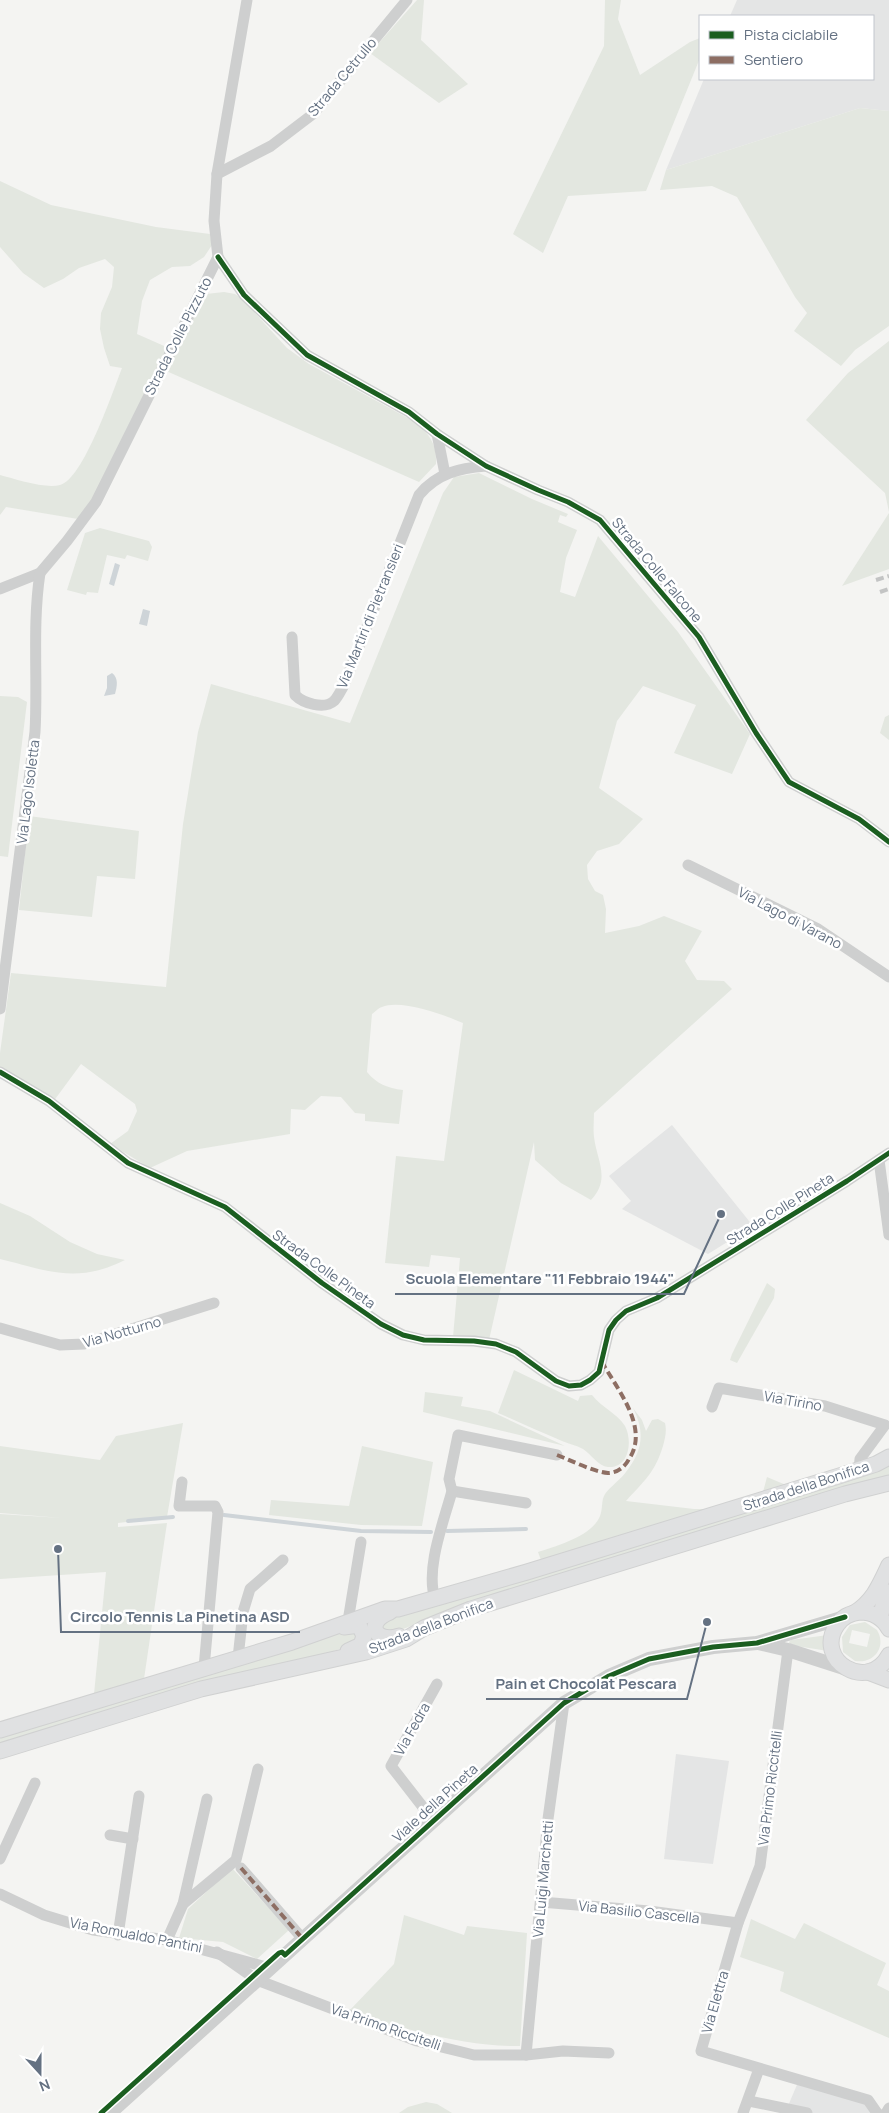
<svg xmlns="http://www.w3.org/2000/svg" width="889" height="2113" font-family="Manrope,sans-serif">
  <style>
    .built { fill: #e4e5e5 }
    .green { fill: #e3e7e0; fill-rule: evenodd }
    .water { fill: #ced4d8 }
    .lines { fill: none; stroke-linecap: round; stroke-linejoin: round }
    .stream { stroke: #ced4d8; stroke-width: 4 }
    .secondary-casing { stroke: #d0d1d1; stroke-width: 17 }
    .minor { stroke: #cecfcf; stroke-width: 11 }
    .tertiary { stroke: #cecfcf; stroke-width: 14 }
    .secondary { stroke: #e0e1e2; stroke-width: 15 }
    .rail { stroke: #c3c4c4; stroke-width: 4; stroke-dasharray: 8 4; stroke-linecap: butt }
    .quiet { stroke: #8d6e63; stroke-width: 4; stroke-dasharray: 8 4; stroke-linecap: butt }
    .cycleway-casing { stroke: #fff; stroke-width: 8 }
    .cycleway { stroke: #1b5e20; stroke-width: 5 }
    .labels { text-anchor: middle; stroke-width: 5; stroke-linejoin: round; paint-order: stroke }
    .street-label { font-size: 14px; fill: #647182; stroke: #fff }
    .leader { fill: none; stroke: #647182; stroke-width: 2 }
    .callout-dot { fill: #647182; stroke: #fff; stroke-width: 2 }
    .callout-label { font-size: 15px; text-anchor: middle; font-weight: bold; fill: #647182; stroke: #fff; stroke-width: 5; stroke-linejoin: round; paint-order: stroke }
  </style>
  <rect width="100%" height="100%" fill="#f4f4f2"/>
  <!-- built -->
  <g class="built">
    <polygon points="737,0 889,0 889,111 860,108 666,170 704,79 873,79 873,16 730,16"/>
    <polygon points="672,1125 753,1226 708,1254 622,1209 631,1201 609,1176"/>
    <polygon points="676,1754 729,1761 713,1864 664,1859"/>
    <polygon points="799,2080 887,2111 889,2113 785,2113"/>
  </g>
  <!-- green -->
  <g class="green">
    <polygon points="417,0 424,0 421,40 468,84 439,103 370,53"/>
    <polygon points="605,0 621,0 618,19 640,75 690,42 700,38 700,58 646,191 568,196 543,253 513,234 604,46"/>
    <polygon points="860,108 889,111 889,326 855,350 841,366 794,331 807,313 795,297 737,197 712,186 660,190 666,170"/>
    <path d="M0 181 51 205 156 227 210 234 212 245 204 257 190 266 172 267 150 280 142 301 137 334 171 349 93 500 78 519 6 507 0 515V475C15 479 45 489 60 485 83 480 113 391 122 368L110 366 104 348 100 329 101 313 112 287 114 267 105 259 79 268 63 279 44 288 23 273 0 247Z"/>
    <path d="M224 292 235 294 242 299 287 348 309 364 415 422C430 434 437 445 436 464L419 482 164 370 206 294Z"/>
    <polygon points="889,341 889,512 885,493 806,420 848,373"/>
    <path d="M479 473 532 499 568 514 566 517 560 515 558 522 577 530 566 558 560 592 575 597 598 536 678 632 750 734 732 774 674 753 696 705 643 686 617 721 599 788 643 819 619 844 597 851 587 865 588 879 595 891 603 895 606 909 605 933 639 926 664 916 702 931 685 961 697 980 724 981 732 989 594 1113C594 1121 593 1129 594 1137 597 1161 611 1179 591 1200L561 1183 535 1160 534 1142 489 1340 453 1337 460 1258 431 1255 429 1267 385 1263 396 1156 444 1161 463 1023C444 1015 401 999 382 1007 378 1008 375 1012 372 1014L367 1072C377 1084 387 1088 403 1090L399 1124 365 1121V1114L355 1113 341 1097 321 1096 305 1110 291 1109 290 1134 187 1151 150 1168 110 1144 128 1131 137 1111 135 1104 81 1064 53 1102 0 1067V1053L11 973 166 987 183 824 198 732 211 684 350 723 443 493 454 477Z"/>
    <polygon points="889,513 889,569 842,586"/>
    <polygon points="100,528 149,541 152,547 148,561 127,555 125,559 107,555 98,593 87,592 86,595 67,590 85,533"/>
    <polygon points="0,696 18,697 27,702 8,857 0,856"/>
    <polygon points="889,715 889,740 880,733 885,717"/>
    <polygon points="29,816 139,831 135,879 97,876 92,917 19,910"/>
    <path d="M0 1203 30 1216 70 1242 97 1254 125 1260C77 1284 49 1271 0 1259Z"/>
    <polygon points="767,1283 775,1289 774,1298 737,1363 730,1360 732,1354"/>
    <path d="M514 1370 578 1401 580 1396 592 1395C602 1408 617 1413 625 1426 633 1441 629 1469 608 1467 598 1466 591 1454 583 1449 576 1445 569 1444 562 1441 540 1432 519 1422 498 1413Z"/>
    <polygon points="425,1392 463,1397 461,1406 490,1411 565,1446 423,1412"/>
    <path d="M633 1408 642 1420 646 1431 652 1420 658 1419 665 1423C667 1432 665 1438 663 1446 655 1473 643 1482 626 1501L694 1509H710L541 1560 538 1552C557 1546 592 1536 600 1516 603 1509 601 1500 605 1494 611 1486 620 1480 626 1472 643 1450 645 1432 633 1408Z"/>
    <polygon points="183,1423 167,1517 118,1523 118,1527 167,1523 144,1679 94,1694 106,1572 0,1579 0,1514 62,1518 0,1513 0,1446 100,1460 116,1436"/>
    <polygon points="362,1446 433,1462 422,1526 361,1525 269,1515 271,1500 349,1506"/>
    <polygon points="889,1464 889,1478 449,1611 398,1631 386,1634 379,1623 383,1619 873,1473"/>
    <polygon points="767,1477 786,1485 763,1492"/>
    <path d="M865 1622 877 1630C887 1647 874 1664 855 1661L843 1652 842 1637 850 1625ZM852 1630 870 1634 867 1647 849 1643Z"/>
    <polygon points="347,1629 355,1631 357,1638 348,1646 334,1651 0,1746 0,1738"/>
    <polygon points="828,1635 828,1651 790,1645 789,1642 791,1640"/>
    <polygon points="232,1868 289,1930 257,1959 223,1942 179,1938 188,1909"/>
    <path d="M404 1915 464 1935 467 1926 527 1933 520 2046C462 2047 404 2028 348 2012L394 1964Z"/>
    <polygon points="751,1919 795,1939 804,1923 886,1963 877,1985 889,1991 889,2038 780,1991 784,1972 740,1957"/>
    <polygon points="426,2102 437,2104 452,2113 399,2113 408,2107"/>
  </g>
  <!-- water -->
  <g class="water">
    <polygon points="115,563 120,565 114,586 109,584"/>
    <polygon points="143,609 150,611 147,626 139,624"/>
    <path d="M112 673C119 678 117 687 115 694L104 696 107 688V676Z"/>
  </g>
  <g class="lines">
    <!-- stream -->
    <g class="stream">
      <polyline points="224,1515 361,1531 431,1532"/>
      <polyline points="128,1521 173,1517"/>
      <polyline points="447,1531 526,1529"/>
    </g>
    <defs>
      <g id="secondary">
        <path d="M390 1612C364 1622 375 1644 399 1636"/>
        <path d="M854 1613C873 1602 880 1584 889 1565"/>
        <polyline points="880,1618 885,1598 889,1592"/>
        <polyline points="344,1627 359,1625 364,1636 361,1645 348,1651"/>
        <path d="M889 1629C883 1618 873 1612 860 1612 851 1613 842 1617 837 1625 813 1660 868 1694 889 1655"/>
        <polyline points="868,1672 889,1680"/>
        <polyline points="0,1730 292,1642 385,1609 398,1609 527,1572 839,1476 876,1464 889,1457"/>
        <polyline points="0,1751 201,1689 366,1652 406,1639 424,1628 471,1609 845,1494 889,1483"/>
      </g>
    </defs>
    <!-- secondary casing -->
    <use href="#secondary" class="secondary-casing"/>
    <!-- minor -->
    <g class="minor">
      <polyline points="217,174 271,146 313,114 407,0"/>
      <polyline points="218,257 244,295 307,355 409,412 437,434 486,466 538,490 568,502 600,520 699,637 756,733 789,782 859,819 889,842"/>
      <polyline points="437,434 445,474"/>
      <polyline points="0,589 40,573 67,541 96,502 218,257 214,221 217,174 247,0"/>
      <path d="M292 637 295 695C303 703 324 710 334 701 338 697 340 692 343 687L419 495C437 473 460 468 486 466"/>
      <polyline points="688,865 818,929 889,977"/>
      <path d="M0 1009 35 732C38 679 32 626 40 573"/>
      <polyline points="0,1072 49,1101 128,1163 225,1207 322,1283 381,1324 403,1335 424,1340 474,1341 496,1344 516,1352 556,1381 569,1386 581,1385 590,1380 599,1372 609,1330 616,1320 626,1311 657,1298 847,1181 889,1153"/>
      <polyline points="879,1160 889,1235"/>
      <polyline points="0,1328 60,1345 84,1344 214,1303"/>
      <polyline points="712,1407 719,1388 825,1406 885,1425 860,1459 859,1470"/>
      <polyline points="182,1482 179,1506 215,1506 218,1512 204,1668"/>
      <polyline points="452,1491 526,1503"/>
      <path d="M435 1599C425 1568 444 1521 452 1491L449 1479 458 1435 557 1455"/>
      <polyline points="350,1621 349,1615 361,1542"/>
      <polyline points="788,1650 760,1866 738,1923 701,2051 868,2100 877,2113"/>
      <polyline points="238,1658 243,1612 250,1589 283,1560"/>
      <polyline points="433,1820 391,1766 437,1684"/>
      <polyline points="110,1835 133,1839"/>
      <polyline points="0,1859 35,1783"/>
      <polyline points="241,1868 302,1938"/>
      <polyline points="0,1894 44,1915 93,1930 167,1940 270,1968"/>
      <polyline points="541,1902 649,1911 738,1923"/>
      <polyline points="183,1904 207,1799"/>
      <polyline points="118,1935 139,1796"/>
      <polyline points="167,1940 183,1904 236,1860 258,1769"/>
      <polyline points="217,1952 257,1980 417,2041 474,2055 526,2055 563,2051 609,2053"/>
      <polyline points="526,2055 548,1819 564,1703"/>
      <polyline points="749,2101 807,2113"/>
      <polyline points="743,2113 759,2069"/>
      <polyline points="886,2113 889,2108"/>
    </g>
    <!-- tertiary -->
    <g class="tertiary">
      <polyline points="758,1643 788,1650 847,1669"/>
      <polyline points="110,2113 564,1703 609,1676 649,1659 713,1647 757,1643 845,1617"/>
    </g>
    <!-- secondary -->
    <use href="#secondary" class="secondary"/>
    <!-- rail -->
    <g class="rail">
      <polyline points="876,580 889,576"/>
      <polyline points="880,592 889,589"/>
    </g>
    <!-- quiet -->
    <g class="quiet">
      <path d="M557 1455C570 1460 594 1472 608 1473 617 1473 625 1467 629 1459 650 1428 617 1389 602 1362"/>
      <polyline points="241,1868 302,1938"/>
    </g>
    <defs>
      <g id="cycleway">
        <polyline points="218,257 244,295 307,355 409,412 437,434 486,466 538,490 568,502 600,520 699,637 756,733 789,782 859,819 889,842"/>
        <polyline points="0,1072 49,1101 128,1163 225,1207 322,1283 381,1324 403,1335 424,1340 474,1341 496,1344 516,1352 556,1381 569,1386 581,1385 590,1380 599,1372 609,1330 616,1320 626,1311 657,1298 847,1181 889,1153"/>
        <polyline points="101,2113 279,1953 282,1952 285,1955 564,1703 609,1676 649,1659 713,1647 757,1643 845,1617"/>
      </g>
    </defs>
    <!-- cycleway casing -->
    <use href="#cycleway" class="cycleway-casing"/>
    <!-- cycleway -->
    <use href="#cycleway" class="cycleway"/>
  </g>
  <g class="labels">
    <!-- street labels -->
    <g class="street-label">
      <text transform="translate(342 77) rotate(-50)" y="5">Strada Cetrullo</text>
      <text transform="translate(178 336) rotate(-63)" y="5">Strada Colle Pizzuto</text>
      <text transform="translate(657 570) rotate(50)" y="5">Strada Colle Falcone</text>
      <text transform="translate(370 616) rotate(-68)" y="5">Via Martiri di Pietransieri</text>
      <text transform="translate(28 792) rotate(-83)" y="5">Via Lago Isoletta</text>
      <text transform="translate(790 918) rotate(28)" y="5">Via Lago di Varano</text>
      <text transform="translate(780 1209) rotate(-32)" y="5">Strada Colle Pineta</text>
      <text transform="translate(324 1269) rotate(36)" y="5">Strada Colle Pineta</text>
      <text transform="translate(122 1332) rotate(-16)" y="5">Via Notturno</text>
      <text transform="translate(793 1401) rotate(10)" y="5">Via Tirino</text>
      <text transform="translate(806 1486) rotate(-18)" y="5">Strada della Bonifica</text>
      <text transform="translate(431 1626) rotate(-21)" y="5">Strada della Bonifica</text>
      <text transform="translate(412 1729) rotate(-61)" y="5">Via Fedra</text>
      <text transform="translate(770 1788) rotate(-83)" y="5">Via Primo Riccitelli</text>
      <text transform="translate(435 1803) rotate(-42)" y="5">Viale della Pineta</text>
      <text transform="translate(543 1879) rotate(-85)" y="5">Via Luigi Marchetti</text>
      <text transform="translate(639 1912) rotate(6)" y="5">Via Basilio Cascella</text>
      <text transform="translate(136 1935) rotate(11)" y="5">Via Romualdo Pantini</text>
      <text transform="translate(715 2002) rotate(-74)" y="5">Via Elettra</text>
      <text transform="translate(386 2027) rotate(19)" y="5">Via Primo Riccitelli</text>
    </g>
  </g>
  <!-- callouts -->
  <path class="leader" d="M721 1214L684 1294H395M58 1549L61 1632H300M707 1622L687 1699H486"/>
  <g class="callout-dot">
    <circle cx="721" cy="1214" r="5"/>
    <circle cx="58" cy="1549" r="5"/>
    <circle cx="707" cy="1622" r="5"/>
  </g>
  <g class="callout-label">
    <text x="540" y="1284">Scuola Elementare "11 Febbraio 1944"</text>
    <text x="180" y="1622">Circolo Tennis La Pinetina ASD</text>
    <text x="586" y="1689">Pain et Chocolat Pescara</text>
  </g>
  <!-- legend -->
  <rect x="699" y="15" width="175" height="65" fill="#ffffff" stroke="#c1c6cd"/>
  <rect x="709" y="31" width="25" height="8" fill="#1b5e20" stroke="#c1c6cd"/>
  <text x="744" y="40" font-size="15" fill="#647182">Pista ciclabile</text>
  <rect x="709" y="56" width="25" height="8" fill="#8d6e63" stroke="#c1c6cd"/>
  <text x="744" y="65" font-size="15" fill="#647182">Sentiero</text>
  <!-- north arrow -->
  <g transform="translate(40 2073) rotate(159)" stroke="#ffffff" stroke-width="4" paint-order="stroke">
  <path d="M0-4L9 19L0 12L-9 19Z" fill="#647182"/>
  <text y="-8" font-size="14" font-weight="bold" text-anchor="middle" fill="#647182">N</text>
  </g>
</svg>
